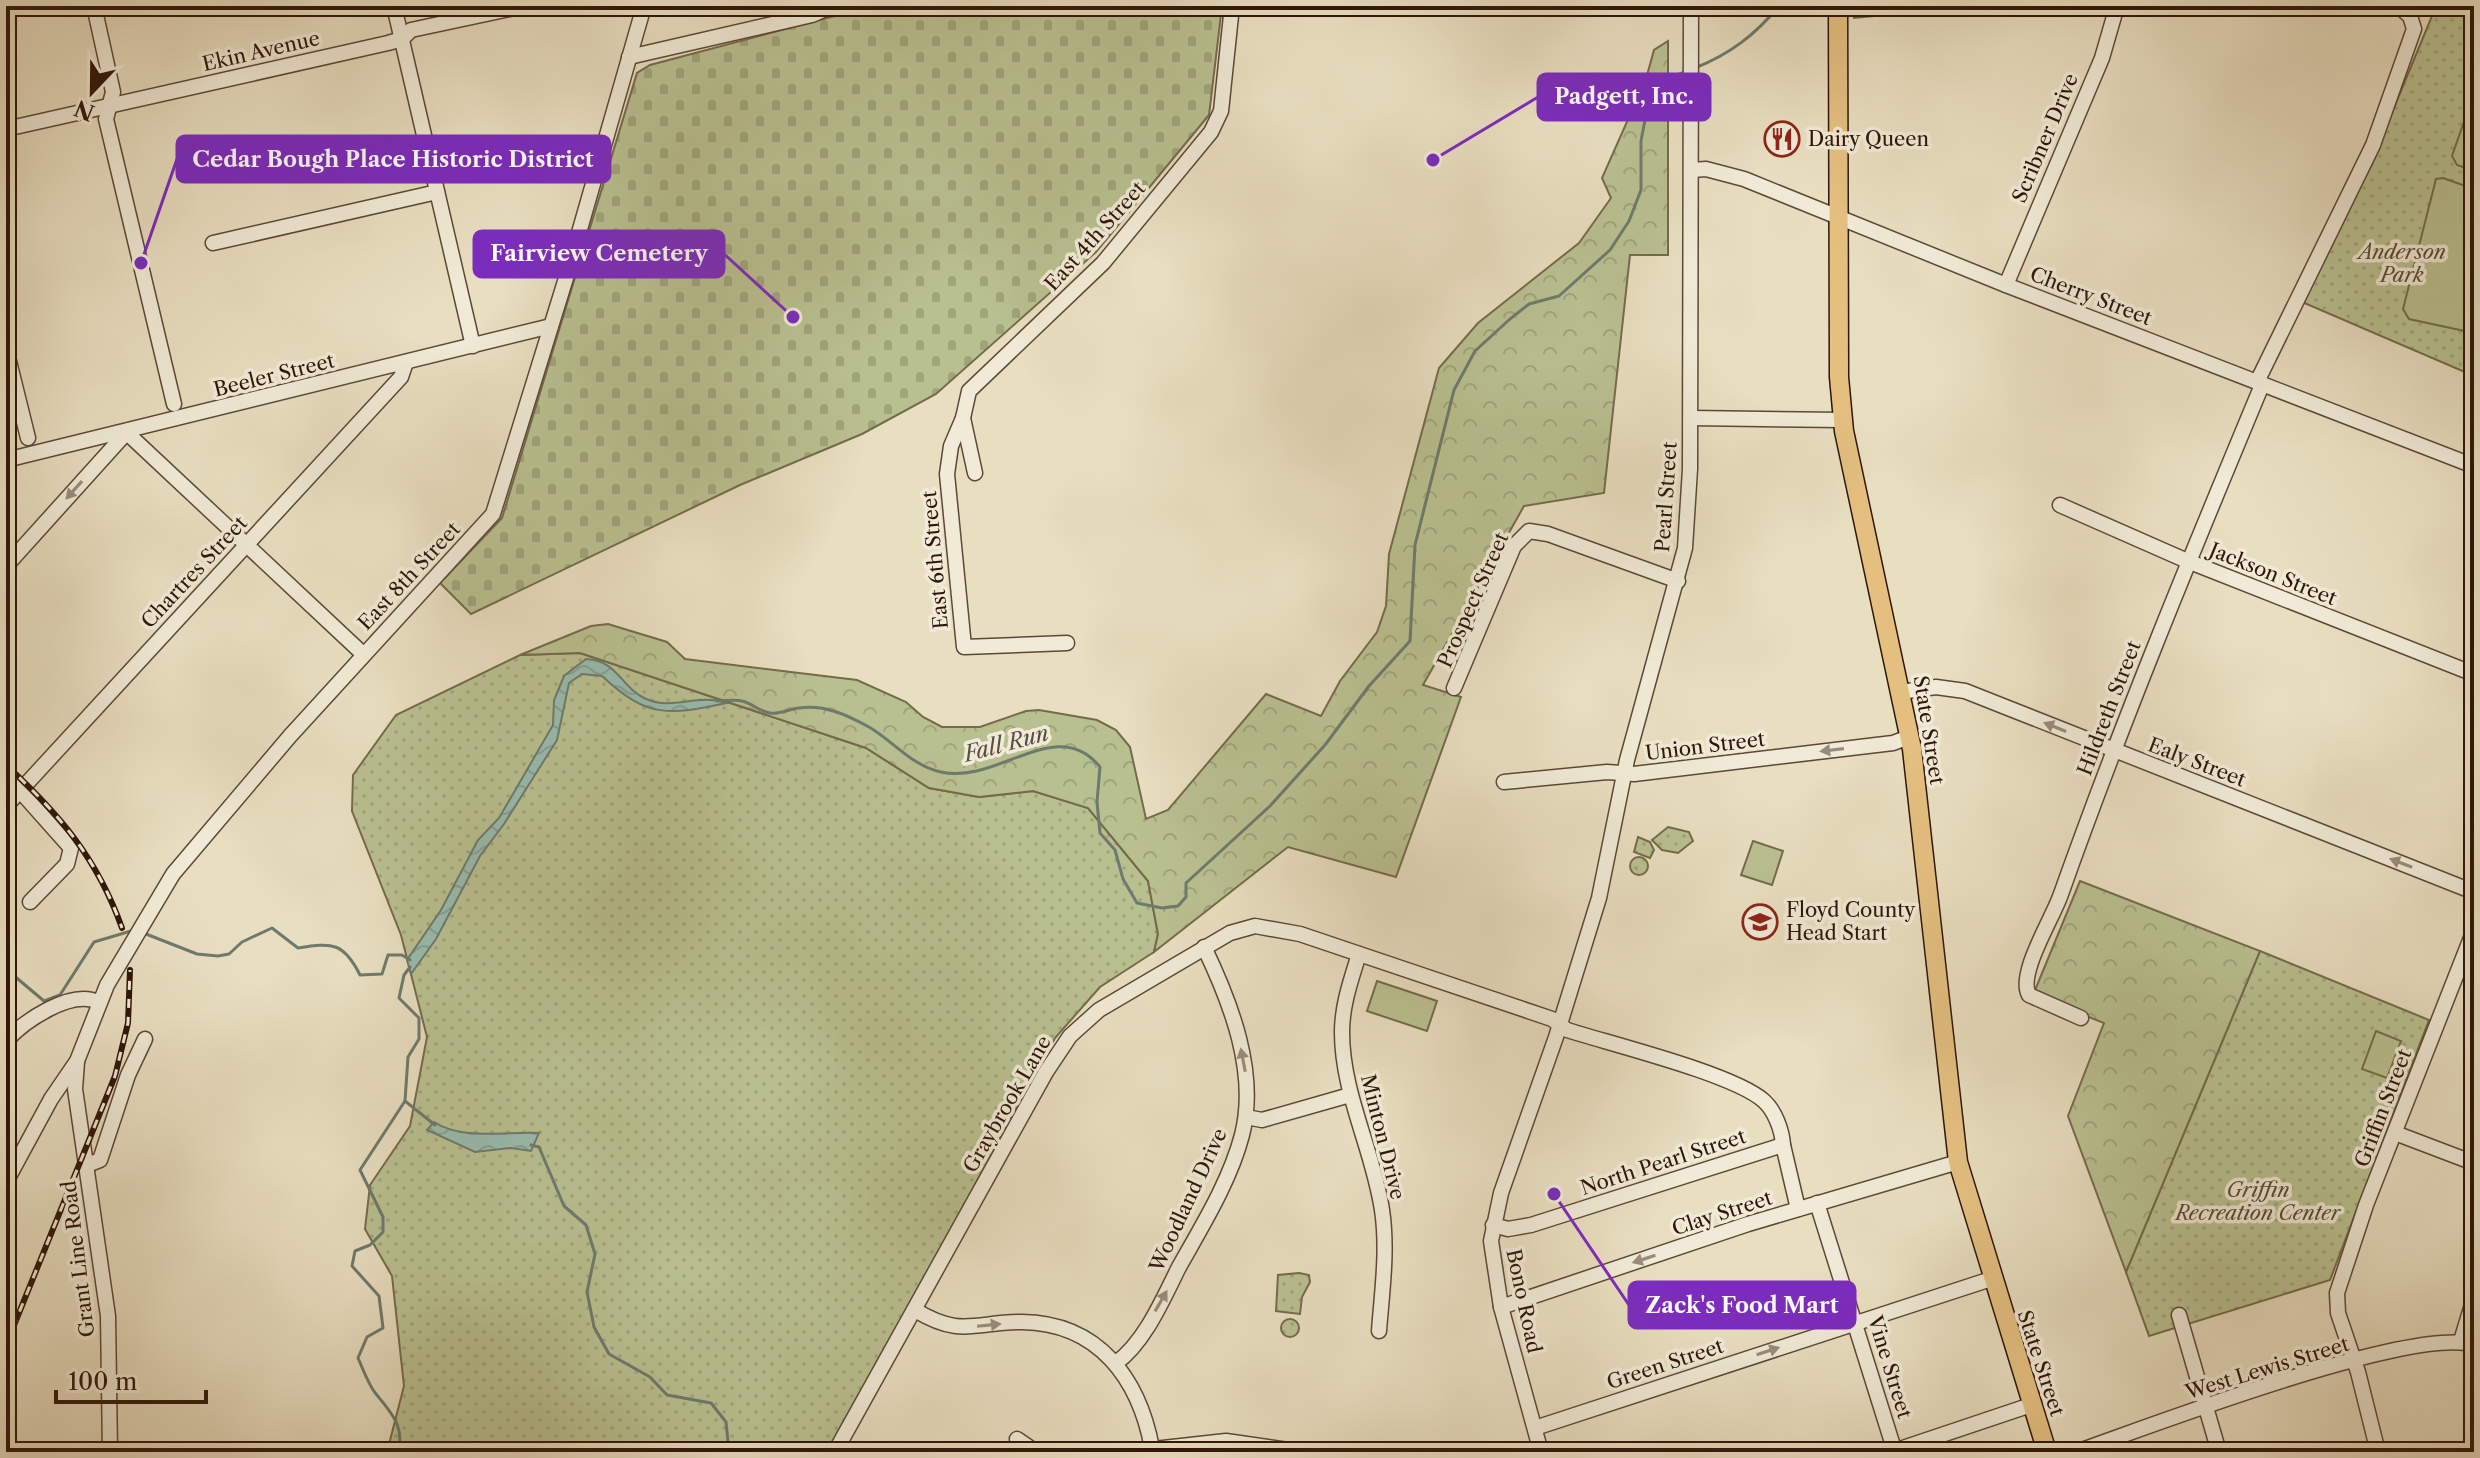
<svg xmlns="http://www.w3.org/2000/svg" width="2480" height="1458" font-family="'Libre Caslon Text',serif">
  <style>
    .grass { fill: url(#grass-dots); stroke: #746b4c; stroke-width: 2 }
    .forest { fill: url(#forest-crowns); stroke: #746b4c; stroke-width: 2 }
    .cemetery { fill: url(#cemetery-stones); stroke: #746b4c; stroke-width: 2 }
    .garden { fill: #b9c090; stroke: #746b4c; stroke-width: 2 }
    .water { fill: url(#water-waves); stroke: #6e7a6d; stroke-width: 2 }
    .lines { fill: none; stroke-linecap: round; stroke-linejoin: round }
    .stream { stroke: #6e7a6d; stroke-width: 3 }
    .minor-casing { stroke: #5d4837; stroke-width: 17 }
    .major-casing { stroke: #2f1609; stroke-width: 21 }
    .minor { stroke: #f0ead6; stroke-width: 14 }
    .major { stroke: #e4bf80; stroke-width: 18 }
    .rail-casing { stroke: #2f1609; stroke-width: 6 }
    .rail { stroke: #f0ead6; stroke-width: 3; stroke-dasharray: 9; stroke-linecap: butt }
    .oneway { fill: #998b7a }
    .labels { text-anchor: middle; stroke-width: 7; stroke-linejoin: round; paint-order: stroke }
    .street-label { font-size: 20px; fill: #2f1609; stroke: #f0ead6 }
    .poi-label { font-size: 20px; fill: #2f1609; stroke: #f0ead6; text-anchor: start }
    .park-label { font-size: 20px; font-style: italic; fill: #584932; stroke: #f0ead6 }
    .water-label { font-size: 22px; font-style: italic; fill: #545043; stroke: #f0ead6 }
    .leader { fill: none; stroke: #7b2cbf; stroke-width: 3 }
    .callout-dot { fill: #7b2cbf; stroke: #f0ead6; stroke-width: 3 }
    .callout { fill: #7b2cbf; stroke: #7b2cbf; stroke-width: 3 }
    .callout-label { font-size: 22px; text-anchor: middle; font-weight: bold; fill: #fff }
  </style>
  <defs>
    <pattern id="grass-dots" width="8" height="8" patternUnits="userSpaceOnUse" patternTransform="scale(2)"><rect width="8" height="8" fill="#b9c090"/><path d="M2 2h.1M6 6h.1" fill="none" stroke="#9fa47b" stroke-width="1.8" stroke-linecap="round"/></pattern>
    <pattern id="forest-crowns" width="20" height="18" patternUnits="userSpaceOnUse" patternTransform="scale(2)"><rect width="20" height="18" fill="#b9c090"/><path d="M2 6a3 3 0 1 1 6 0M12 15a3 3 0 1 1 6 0" fill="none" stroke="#9fa47b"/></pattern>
    <pattern id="cemetery-stones" width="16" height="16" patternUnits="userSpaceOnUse" patternTransform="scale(2)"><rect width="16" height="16" fill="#b9c090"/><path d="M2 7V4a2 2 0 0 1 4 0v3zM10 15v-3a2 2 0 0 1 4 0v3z" fill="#9fa47b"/></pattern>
    <pattern id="water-waves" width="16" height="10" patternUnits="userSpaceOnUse" patternTransform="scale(2)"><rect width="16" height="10" fill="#98bcaf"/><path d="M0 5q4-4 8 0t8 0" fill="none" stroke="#83a195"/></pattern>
  </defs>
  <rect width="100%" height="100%" fill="#e8dec0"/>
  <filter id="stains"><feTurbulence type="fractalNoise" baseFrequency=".0025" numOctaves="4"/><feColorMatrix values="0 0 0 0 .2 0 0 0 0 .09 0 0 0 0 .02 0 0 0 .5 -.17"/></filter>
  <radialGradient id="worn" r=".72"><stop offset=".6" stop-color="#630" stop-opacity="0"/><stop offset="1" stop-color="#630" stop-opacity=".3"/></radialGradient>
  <!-- grass -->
  <g class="grass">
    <polygon points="2454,6 2474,6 2474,376 2302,302 2367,173 2434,11"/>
    <polygon points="580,653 866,748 929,788 979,797 1033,791 1088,808 1148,881 1158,934 1154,952 1100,987 1055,1038 829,1452 387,1452 404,1386 392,1276 365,1229 370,1185 410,1126 427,1037 401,935 352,811 353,775 396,715 520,655"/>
    <polygon points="1668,827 1689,832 1693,841 1678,853 1662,850 1652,840"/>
    <polygon points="1638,837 1650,842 1654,850 1650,858 1634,852"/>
    <circle cx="1639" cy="866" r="9"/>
    <polygon points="2260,951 2429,1020 2330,1280 2149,1336 2126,1272"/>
    <polygon points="1299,1273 1309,1275 1310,1282 1302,1297 1300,1314 1276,1311 1278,1275"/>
    <circle cx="1290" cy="1328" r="9"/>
  </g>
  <!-- forest -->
  <g class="forest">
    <polygon points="1855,6 1953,6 1950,9 1854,18"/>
    <polygon points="1668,41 1668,255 1630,255 1604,493 1524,506 1423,685 1461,697 1396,877 1288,847 1154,952 1158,934 1148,881 1088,808 1033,791 979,797 929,788 866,748 580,653 520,655 591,626 608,624 667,642 685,659 857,680 906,702 923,717 942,727 980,727 1026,711 1039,710 1097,720 1116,730 1130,747 1146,819 1168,810 1266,694 1321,716 1340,681 1377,632 1386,606 1389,554 1439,368 1478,323 1579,243 1611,198 1602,178 1646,79 1654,50"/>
    <polygon points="2080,881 2260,951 2126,1272 2068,1116 2104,1023 2033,995"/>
  </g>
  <!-- cemetery -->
  <polygon class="cemetery" points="836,6 1222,6 1209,115 1096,252 936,394 862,434 740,485 471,614 440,583 502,518 637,73 650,65 835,16"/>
  <!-- garden -->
  <g class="garden">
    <polygon points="2474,93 2474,171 2457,165 2452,156"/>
    <polygon points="2443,178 2474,189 2474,333 2409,319 2403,309 2436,179"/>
    <polygon points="1753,841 1783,851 1772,885 1741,875"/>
    <polygon points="1377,981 1437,1001 1427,1031 1367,1011"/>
    <polygon points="2376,1031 2401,1041 2387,1078 2362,1069"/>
  </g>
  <!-- water -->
  <g class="water">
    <path d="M586 659C619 661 619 686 646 699 674 711 696 693 727 703 669 715 648 719 602 676L582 674 569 683 557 740 504 824 480 856 436 939 411 974 407 960 441 910 478 840 499 818 553 725 554 700 564 676Z"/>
    <path d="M434 1122C463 1141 506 1131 539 1133L531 1151 511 1148 475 1152 427 1130Z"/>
  </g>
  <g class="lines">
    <!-- stream -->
    <g class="stream">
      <path d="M1695 68C1730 54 1755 35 1779 6"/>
      <path d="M717 701C725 701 735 699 742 701 752 703 760 712 770 713 778 715 790 709 799 708 824 704 847 715 869 727 893 741 912 766 941 772 998 785 1057 713 1100 767L1097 802 1100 833 1115 850 1123 879 1137 903 1162 908 1178 906 1186 897V883L1270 806 1325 745 1369 686 1410 641 1415 545 1454 390 1475 351 1510 319 1529 304 1559 296 1610 250 1629 221 1641 190V141L1648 104 1674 76 1688 71"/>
      <path d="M146 934 197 954 218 956 229 954 242 942 272 928 298 948C333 942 344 943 360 975L382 974 388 955H402L410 960"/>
      <polyline points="6,969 44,1001 60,995 94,942 131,931"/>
      <polyline points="405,1101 435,1125"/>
      <polyline points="531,1145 539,1147 564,1206 586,1225 595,1254 587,1292 594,1327 609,1354 650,1377 667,1395 711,1403 726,1422 729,1452"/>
      <path d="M398 1452C405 1427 391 1412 376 1394 368 1384 363 1369 358 1358L367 1337 383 1328 379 1296 352 1266 355 1251 370 1245 383 1232V1217L360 1170 405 1101 408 1057 419 1039V1018L399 998 404 975 410 967"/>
    </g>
    <defs>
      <g id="minor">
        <polyline points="94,6 113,92 106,119 174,404"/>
        <polyline points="394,6 473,346"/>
        <polyline points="629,57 812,15 832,6"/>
        <polyline points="6,129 388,43 402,39 411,30 523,6"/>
        <polyline points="1692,170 1706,169 1744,179 2006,285 2474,466"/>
        <polyline points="213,243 437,192"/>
        <polyline points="2006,285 2102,58 2117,6"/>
        <polyline points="6,349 28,438"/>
        <polyline points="2257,382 2373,145 2414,29 2410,16 2398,6"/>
        <polyline points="963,418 951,446 947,474 964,647 1067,643"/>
        <polyline points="1691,418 1843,420"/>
        <polyline points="126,432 363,654"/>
        <polyline points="6,460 551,326"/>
        <polyline points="975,473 963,418 969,391 1103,263 1211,132 1221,111 1232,6"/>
        <polyline points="2060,505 2185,560 2474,674"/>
        <polyline points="6,566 126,433"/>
        <polyline points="1454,688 1514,546 1529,531 1548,534 1678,581"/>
        <polyline points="1901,692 1936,687 1965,691 2474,892"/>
        <polyline points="6,775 71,848 67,864 30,902"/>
        <polyline points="1504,782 1607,772 1634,774 1893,743 1909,737"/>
        <polyline points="6,806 401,377 406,362"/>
        <path d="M1359 954C1351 980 1342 1005 1342 1032 1342 1094 1373 1149 1382 1210 1388 1250 1382 1291 1379 1331"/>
        <path d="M2081 1018 2029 995C2017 974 2053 918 2061 894 2122 722 2192 553 2262 385"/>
        <path d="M6 1041C24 1021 71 989 98 1002"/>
        <polyline points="77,1062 75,1089 108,1316 110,1452"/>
        <polyline points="1246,1117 1262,1120 1350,1095"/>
        <polyline points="2395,1133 2474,1163"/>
        <polyline points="87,1165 100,1160 128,1075 145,1039"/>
        <polyline points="6,1182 51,1099 77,1061 107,985 173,874 290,736 493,514 566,278 644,6"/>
        <polyline points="1817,1203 1895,1452"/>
        <polyline points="1493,1225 1508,1229 1531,1225 1783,1145 1798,1209"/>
        <polyline points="1501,1307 1748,1224 1958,1162"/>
        <path d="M915 1310C961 1338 975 1322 1022 1322 1099 1323 1139 1379 1152 1448"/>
        <polyline points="2179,1315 2219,1452"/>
        <polyline points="2461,1341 2474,1298"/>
        <path d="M1116 1363C1145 1342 1163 1299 1179 1267 1202 1226 1230 1181 1242 1135 1258 1073 1231 1003 1204 947"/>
        <polyline points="1535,1428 1991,1279"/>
        <polyline points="1017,1439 1036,1452"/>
        <path d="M835 1452 1046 1072 1070 1036 1099 1010 1230 933 1255 926 1300 934 1552 1019 1567 1030C1611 1044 1734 1074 1764 1101 1775 1111 1782 1130 1783 1145"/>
        <polyline points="1127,1452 1226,1441 1302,1452"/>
        <polyline points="1541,1452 1501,1307 1491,1241 1501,1193 1556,1037 1599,898 1627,760 1685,548 1690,469 1691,6"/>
        <polyline points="1891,1452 2031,1405"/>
        <path d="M2076 1452C2148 1427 2413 1325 2474 1345"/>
        <polyline points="2378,1452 2358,1372 2338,1313 2337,1293 2366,1205 2474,930"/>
      </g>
      <polyline id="major" points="1838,6 1839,377 1844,431 1912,749 1958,1162 2047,1452"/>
    </defs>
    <!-- minor casing -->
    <use href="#minor" class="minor-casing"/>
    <!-- major casing -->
    <use href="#major" class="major-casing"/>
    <!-- minor -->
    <use href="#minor" class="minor"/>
    <!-- major -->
    <use href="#major" class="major"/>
    <defs>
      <g id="rail">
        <path d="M6 765C60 815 97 858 122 928"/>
        <polyline points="6,1345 115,1076 128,1023 130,970"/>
      </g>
    </defs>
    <!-- rail casing -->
    <use href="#rail" class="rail-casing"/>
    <!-- rail -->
    <use href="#rail" class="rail"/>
  </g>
  <!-- one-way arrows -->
  <defs><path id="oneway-solid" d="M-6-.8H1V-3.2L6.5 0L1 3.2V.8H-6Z" transform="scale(2)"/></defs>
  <g class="oneway">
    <use href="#oneway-solid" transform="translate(74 490) rotate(132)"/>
    <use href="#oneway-solid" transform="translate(2055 727) rotate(-158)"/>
    <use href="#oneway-solid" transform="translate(1832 750) rotate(173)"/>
    <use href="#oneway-solid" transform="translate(2401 863) rotate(-159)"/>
    <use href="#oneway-solid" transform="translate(1243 1060) rotate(-101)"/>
    <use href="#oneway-solid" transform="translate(1644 1259) rotate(162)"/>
    <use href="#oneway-solid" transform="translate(1161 1301) rotate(-60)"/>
    <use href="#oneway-solid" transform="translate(989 1325) rotate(-6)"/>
    <use href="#oneway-solid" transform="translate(1768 1351) rotate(-18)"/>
  </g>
  <!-- icons -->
  <defs>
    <symbol id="restaurant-ring" viewBox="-11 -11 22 22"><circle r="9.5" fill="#f0ead6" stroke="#8f2418" stroke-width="1.5"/><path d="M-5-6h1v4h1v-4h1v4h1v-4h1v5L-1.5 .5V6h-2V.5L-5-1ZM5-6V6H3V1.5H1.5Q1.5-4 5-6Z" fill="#8f2418"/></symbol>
    <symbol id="school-ring" viewBox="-11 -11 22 22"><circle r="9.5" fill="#f0ead6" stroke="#8f2418" stroke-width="1.5"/><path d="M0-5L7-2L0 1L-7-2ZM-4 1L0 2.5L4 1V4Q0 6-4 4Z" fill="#8f2418"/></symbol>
  </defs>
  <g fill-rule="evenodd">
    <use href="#restaurant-ring" x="1762" y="119" width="40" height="40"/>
    <use href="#school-ring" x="1740" y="902" width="40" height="40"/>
  </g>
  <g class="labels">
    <!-- street labels -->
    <g class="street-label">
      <text transform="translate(261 51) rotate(-13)" y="7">Ekin Avenue</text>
      <text transform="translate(2045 138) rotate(-67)" y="7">Scribner Drive</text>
      <text transform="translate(1095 236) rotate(-48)" y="7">East 4th Street</text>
      <text transform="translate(2091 296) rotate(21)" y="7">Cherry Street</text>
      <text transform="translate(274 375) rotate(-14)" y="7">Beeler Street</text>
      <text transform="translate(1666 497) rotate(-86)" y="7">Pearl Street</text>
      <text transform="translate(935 560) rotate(-95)" y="7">East 6th Street</text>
      <text transform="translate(194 572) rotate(-47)" y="7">Chartres Street</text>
      <text transform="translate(2273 574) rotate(22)" y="7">Jackson Street</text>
      <text transform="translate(409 576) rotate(-47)" y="7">East 8th Street</text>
      <text transform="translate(1473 600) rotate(-66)" y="7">Prospect Street</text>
      <text transform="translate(2109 708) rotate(-69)" y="7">Hildreth Street</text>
      <text transform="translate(1929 730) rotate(81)" y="7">State Street</text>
      <text transform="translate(1705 746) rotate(-7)" y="7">Union Street</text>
      <text transform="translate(2197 762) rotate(21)" y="7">Ealy Street</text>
      <text transform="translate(1007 1104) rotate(-60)" y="7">Graybrook Lane</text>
      <text transform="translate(2383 1108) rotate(-69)" y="7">Griffin Street</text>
      <text transform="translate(1383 1137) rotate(76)" y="7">Minton Drive</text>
      <text transform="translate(1663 1162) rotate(-18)" y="7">North Pearl Street</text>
      <text transform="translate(1188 1200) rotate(-65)" y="7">Woodland Drive</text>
      <text transform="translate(1722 1213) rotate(-18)" y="7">Clay Street</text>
      <text transform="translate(78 1259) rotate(-97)" y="7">Grant Line Road</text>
      <text transform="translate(1524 1301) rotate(78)" y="7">Bono Road</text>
      <text transform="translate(2041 1363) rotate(72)" y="7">State Street</text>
      <text transform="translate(1665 1364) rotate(-18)" y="7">Green Street</text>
      <text transform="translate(1890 1367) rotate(73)" y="7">Vine Street</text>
      <text transform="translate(2267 1368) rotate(-17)" y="7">West Lewis Street</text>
    </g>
    <!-- poi labels -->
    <g class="poi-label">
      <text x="1808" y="146">Dairy Queen</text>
      <text x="1786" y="917">Floyd County<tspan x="1786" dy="23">Head Start</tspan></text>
    </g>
    <!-- park labels -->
    <g class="park-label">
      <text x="2402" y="259">Anderson<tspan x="2402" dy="23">Park</tspan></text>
      <text x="2258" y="1197">Griffin<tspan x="2258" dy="23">Recreation Center</tspan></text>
    </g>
    <!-- water labels -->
    <g class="water-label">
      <text transform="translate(1006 743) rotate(-15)" y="8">Fall Run</text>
    </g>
  </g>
  <!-- callouts -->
  <path class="leader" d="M1433 160L1538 97M141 263L177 159M793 317L724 254M1554 1194L1629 1305"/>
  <g class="callout-dot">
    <circle cx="1433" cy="160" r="8"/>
    <circle cx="141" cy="263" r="8"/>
    <circle cx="793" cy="317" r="8"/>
    <circle cx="1554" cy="1194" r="8"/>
  </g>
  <g class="callout">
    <rect x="1538" y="74" width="172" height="46" rx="8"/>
    <rect x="177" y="136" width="433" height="46" rx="8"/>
    <rect x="474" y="231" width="250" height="46" rx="8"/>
    <rect x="1629" y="1282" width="226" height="46" rx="8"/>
  </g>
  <g class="callout-label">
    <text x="1624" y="104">Padgett, Inc.</text>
    <text x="393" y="167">Cedar Bough Place Historic District</text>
    <text x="599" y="261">Fairview Cemetery</text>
    <text x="1742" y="1313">Zack's Food Mart</text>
  </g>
  <!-- margin -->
  <rect width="2480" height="1458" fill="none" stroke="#e8dec0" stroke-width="32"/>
  <rect x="8" y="8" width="2464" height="1442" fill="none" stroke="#2f1609" stroke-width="4"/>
  <rect x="16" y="16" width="2448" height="1426" fill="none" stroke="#2f1609" stroke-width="2"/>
  <!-- north arrow -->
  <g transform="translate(92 92) rotate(202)" stroke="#f0ead6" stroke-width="6" paint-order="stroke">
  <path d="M0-6L14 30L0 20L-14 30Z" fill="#2f1609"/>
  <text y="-12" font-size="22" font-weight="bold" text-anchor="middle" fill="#2f1609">N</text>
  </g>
  <!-- scale -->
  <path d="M56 1390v12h150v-12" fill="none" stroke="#2f1609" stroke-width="4"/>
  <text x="68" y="1390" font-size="24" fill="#2f1609" stroke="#f0ead6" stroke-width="6" paint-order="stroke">100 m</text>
  <rect width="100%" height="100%" filter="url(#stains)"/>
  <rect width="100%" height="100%" fill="url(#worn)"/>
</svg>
